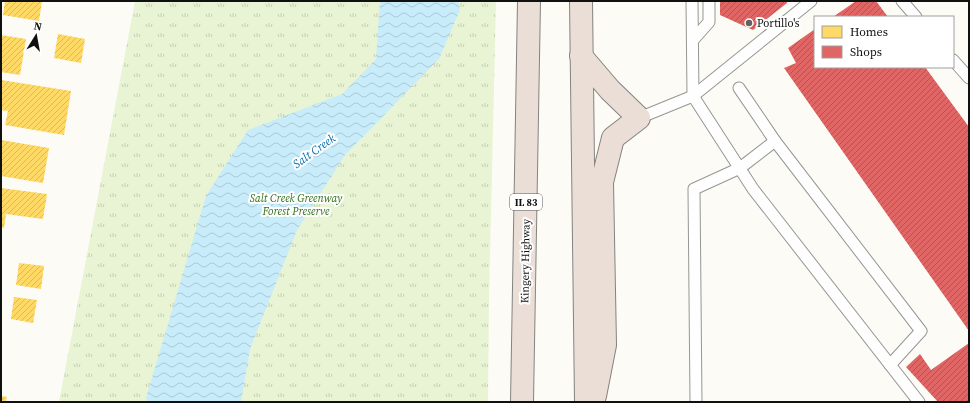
<svg xmlns="http://www.w3.org/2000/svg" width="970" height="403" font-family="'Source Serif 4',serif">
  <style>
    .park { fill: url(#park-tufts) }
    .water { fill: url(#water-waves) }
    .homes { fill: url(#homes-hatch) }
    .shops { fill: url(#shops-hatch) }
    .lines { fill: none; stroke-linecap: round; stroke-linejoin: round }
    .lane-casing { stroke: #969693; stroke-width: 13 }
    .highway-casing { stroke: #848380; stroke-width: 24 }
    .lane { stroke: #fffefe; stroke-width: 11 }
    .highway { stroke: #ebded6; stroke-width: 22 }
    .poi-dot { fill: #636260; stroke: #fff; stroke-width: 1.5 }
    .labels { text-anchor: middle; stroke-width: 4; stroke-linejoin: round; paint-order: stroke }
    .shield { fill: #fff; stroke: #585858; stroke-width: 1 }
    .shield-label { font-size: 10px; font-weight: bold; fill: #101010 }
    .poi-label { font-size: 11px; fill: #101010; stroke: #fff; text-anchor: start }
    .park-label { font-size: 11px; font-style: italic; fill: #306f19; stroke: #fff }
    .street-label { font-size: 11px; fill: #101010; stroke: #fff }
    .water-label { font-size: 12px; font-style: italic; fill: #0c72af; stroke: #fff }
  </style>
  <defs>
    <pattern id="park-tufts" width="24" height="20" patternUnits="userSpaceOnUse"><rect width="24" height="20" fill="#e8f4d3"/><path d="M3 7l-1-3M5 7V3M7 7l1-3M15 17l-1-3M17 17v-4M19 17l1-3" fill="none" stroke="#c6d0b4"/></pattern>
    <pattern id="water-waves" width="16" height="10" patternUnits="userSpaceOnUse"><rect width="16" height="10" fill="#c8ecfa"/><path d="M0 5q4-4 8 0t8 0" fill="none" stroke="#abc9d5"/></pattern>
    <pattern id="homes-hatch" width="6" height="6" patternUnits="userSpaceOnUse"><rect width="6" height="6" fill="#ffd966"/><path d="M-1 1l2-2M0 6l6-6M5 7l2-2" fill="none" stroke="#dab957"/></pattern>
    <pattern id="shops-hatch" width="6" height="6" patternUnits="userSpaceOnUse"><rect width="6" height="6" fill="#e06666"/><path d="M-1 1l2-2M0 6l6-6M5 7l2-2" fill="none" stroke="#b45353"/></pattern>
  </defs>
  <rect width="100%" height="100%" fill="#fcfbf5"/>
  <!-- park -->
  <polygon class="park" points="135,1 496,1 489,297 488,402 59,402"/>
  <!-- water -->
  <polygon class="water" points="380,1 458,1 460,10 439,59 345,155 297,230 250,349 241,402 147,402 146,398 206,196 248,130 342,94 376,59"/>
  <!-- homes -->
  <g class="homes">
    <polygon points="5,1 42,1 39,21 3,15"/>
    <polygon points="58,34 85,39 81,63 54,58"/>
    <polygon points="1,35 26,39 20,75 1,72"/>
    <polygon points="1,80 71,91 64,135 5,125 8,111 1,110"/>
    <polygon points="1,140 49,148 43,183 1,176"/>
    <polygon points="1,188 47,194 43,219 6,214 4,228 1,227"/>
    <polygon points="19,263 44,266 41,289 16,285"/>
    <polygon points="14,297 37,300 33,323 11,319"/>
    <polygon points="1,396 7,397 6,402 1,402"/>
  </g>
  <!-- shops -->
  <g class="shops">
    <polygon points="720,1 787,1 787,3 753,30 720,15"/>
    <polygon points="856,1 876,1 888,17 833,17"/>
    <polygon points="815,29 815,67 925,67 969,127 969,331 784,68 796,63 788,48"/>
    <polygon points="969,343 969,402 938,402 906,367 920,354 931,370"/>
  </g>
  <g class="lines">
    <defs>
      <g id="lane">
        <polyline points="692,1 693,96 753,189 919,402"/>
        <polyline points="902,1 916,17"/>
        <polyline points="693,40 709,22 709,1"/>
        <polyline points="953,60 969,78"/>
        <polyline points="739,88 775,141"/>
        <polyline points="639,118 693,96 811,1"/>
        <polyline points="696,402 694,189 740,168 775,141 921,331 890,365"/>
      </g>
      <g id="highway">
        <polyline points="581,1 586,402"/>
        <polyline points="581,56 610,90 639,118 613,138 602,182 605,345 595,396"/>
        <polyline points="522,402 529,1"/>
      </g>
    </defs>
    <!-- lane casing -->
    <use href="#lane" class="lane-casing"/>
    <!-- highway casing -->
    <use href="#highway" class="highway-casing"/>
    <!-- lane -->
    <use href="#lane" class="lane"/>
    <!-- highway -->
    <use href="#highway" class="highway"/>
  </g>
  <!-- markers -->
  <circle class="poi-dot" cx="749" cy="23" r="4"/>
  <g class="labels">
    <!-- shield labels -->
    <rect class="shield" x="510" y="194" width="32" height="16" rx="3"/>
    <g class="shield-label">
      <text x="526" y="206">IL 83</text>
    </g>
    <!-- poi labels -->
    <g class="poi-label">
      <text x="757" y="27">Portillo's</text>
    </g>
    <!-- park labels -->
    <g class="park-label">
      <text x="296" y="202">Salt Creek Greenway<tspan x="296" dy="13">Forest Preserve</tspan></text>
    </g>
    <!-- street labels -->
    <g class="street-label">
      <text transform="translate(525 261) rotate(-89)" y="4">Kingery Highway</text>
    </g>
    <!-- water labels -->
    <g class="water-label">
      <text transform="translate(314 151) rotate(-36)" y="4">Salt Creek</text>
    </g>
  </g>
  <!-- border -->
  <rect width="970" height="403" fill="none" stroke="#101010" stroke-width="4"/>
  <!-- legend -->
  <rect x="814" y="16" width="140" height="52" fill="#ffffff" stroke="#9f9f9f"/>
  <rect x="822" y="26" width="20" height="12" fill="#ffd966" stroke="#9f9f9f"/>
  <text x="850" y="36" font-size="12" fill="#101010">Homes</text>
  <rect x="822" y="46" width="20" height="12" fill="#e06666" stroke="#9f9f9f"/>
  <text x="850" y="56" font-size="12" fill="#101010">Shops</text>
  <!-- north arrow -->
  <g transform="translate(36 36) rotate(11)" stroke="#ffffff" stroke-width="3" paint-order="stroke">
  <path d="M0-3L7 15L0 10L-7 15Z" fill="#101010"/>
  <text y="-6" font-size="11" font-weight="bold" text-anchor="middle" fill="#101010">N</text>
  </g>
</svg>
